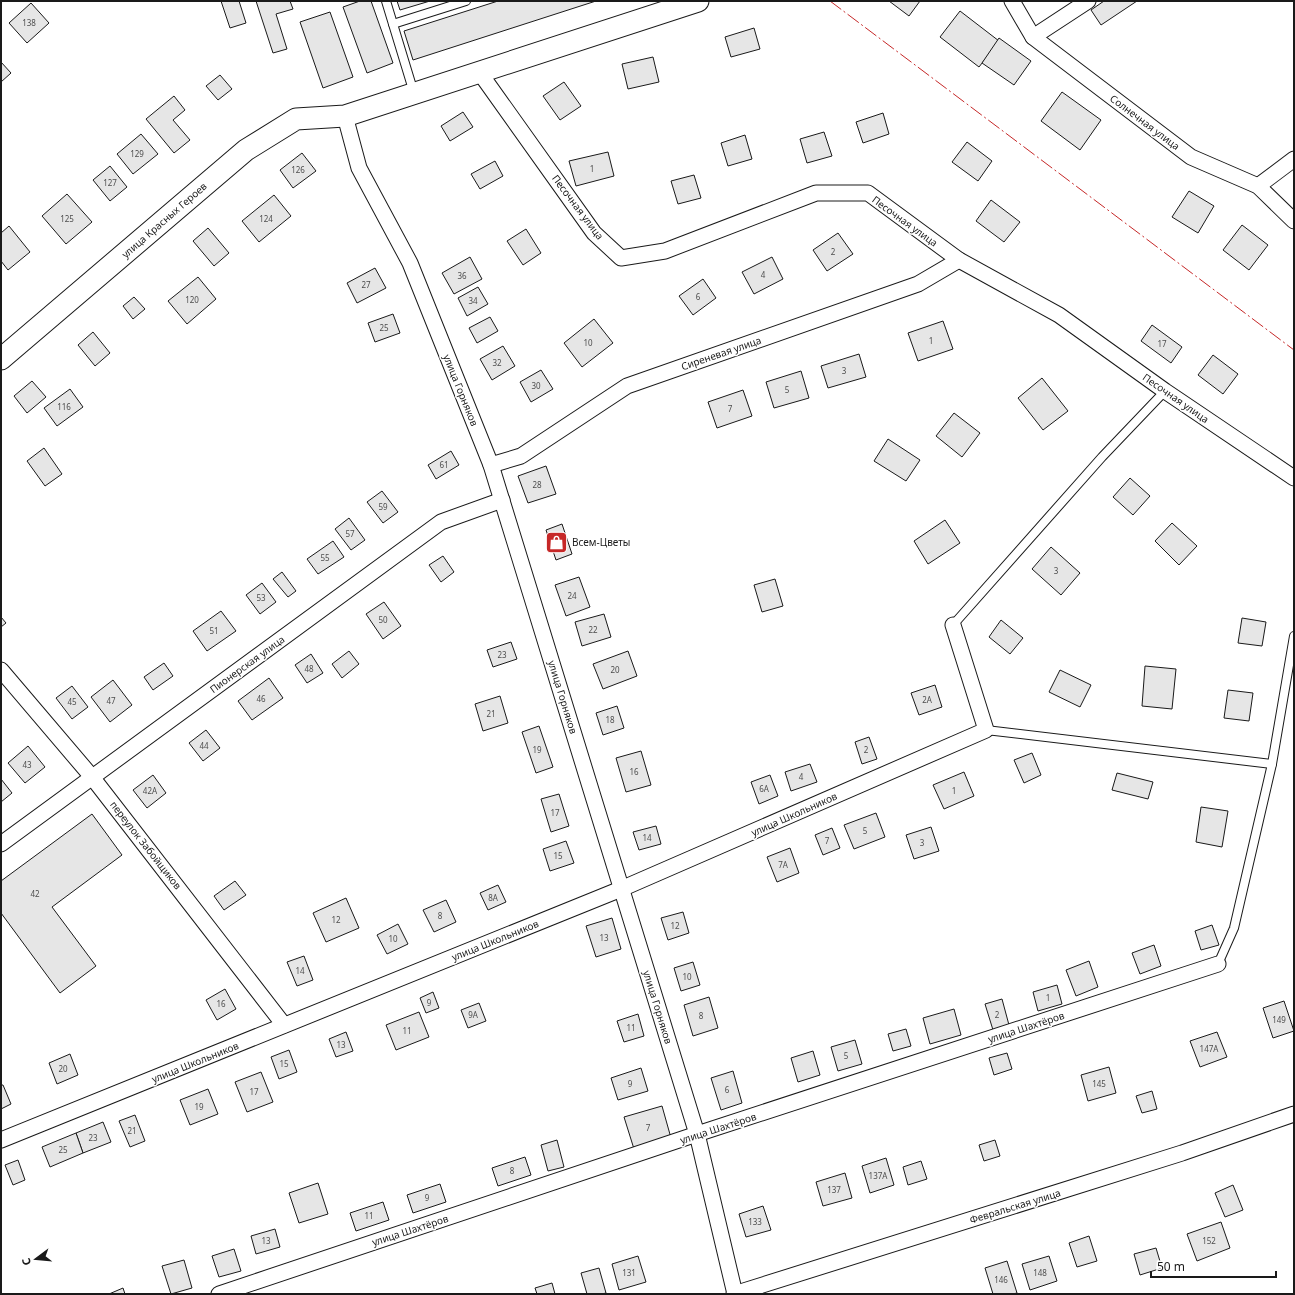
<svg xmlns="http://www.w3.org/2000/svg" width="1295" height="1295" font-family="'Noto Sans',sans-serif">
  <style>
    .building { fill: #e6e6e6; stroke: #1a1a1a }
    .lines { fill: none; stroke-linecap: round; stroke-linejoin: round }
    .service-casing { stroke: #1a1a1a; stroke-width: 10 }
    .minor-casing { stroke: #1a1a1a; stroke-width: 17 }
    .secondary-casing { stroke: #1a1a1a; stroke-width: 23 }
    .service { stroke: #fff; stroke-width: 8 }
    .minor { stroke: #fff; stroke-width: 15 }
    .secondary { stroke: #fff; stroke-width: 21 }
    .power { stroke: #c62828; stroke-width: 1; stroke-dasharray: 14 3 2 3; stroke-linecap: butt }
    .labels { text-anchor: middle; stroke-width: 3; stroke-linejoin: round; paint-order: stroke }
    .number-label { font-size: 8px; fill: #4d4d4d }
    .street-label { font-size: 10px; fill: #1a1a1a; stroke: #fff }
    .poi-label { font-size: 10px; fill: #1a1a1a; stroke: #fff; text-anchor: start }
  </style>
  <rect width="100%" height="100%" fill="#fff"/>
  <!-- building -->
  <g class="building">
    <polygon points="221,1 239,1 246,23 230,28"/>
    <polygon points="256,1 290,1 293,9 276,14 287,49 273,53"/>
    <polygon points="360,1 371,1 393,63 367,73 343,7"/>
    <polygon points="397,1 430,1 400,10"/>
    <polygon points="498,1 596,1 413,60 404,31"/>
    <polygon points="889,1 920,1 909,16"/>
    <polygon points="1104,1 1137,1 1101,25 1091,10"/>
    <polygon points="31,3 49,23 27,43 9,23"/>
    <polygon points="960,11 999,41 979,67 940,37"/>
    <polygon points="330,12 353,77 323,88 300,22"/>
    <polygon points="754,28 760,49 731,57 725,37"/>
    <polygon points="999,38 1031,61 1014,85 982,63"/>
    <polygon points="653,57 659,82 628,89 622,64"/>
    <polygon points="1,62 11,73 1,82"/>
    <polygon points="220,75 232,89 218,100 206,86"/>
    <polygon points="564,82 581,106 560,120 543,96"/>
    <polygon points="1062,92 1101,120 1080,150 1041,121"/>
    <polygon points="174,96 185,110 173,120 190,140 174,153 146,119"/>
    <polygon points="463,112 473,127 450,141 441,126"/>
    <polygon points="883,113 889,134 863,143 856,122"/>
    <polygon points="824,132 832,156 807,163 800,139"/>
    <polygon points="141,134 158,154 133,174 117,154"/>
    <polygon points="745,135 752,159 728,166 721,143"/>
    <polygon points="967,142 992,161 978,181 952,162"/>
    <polygon points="608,152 614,176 576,186 569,161"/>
    <polygon points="302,153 316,171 293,188 280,170"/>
    <polygon points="495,161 503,176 480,189 471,174"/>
    <polygon points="110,166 127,187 110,201 93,180"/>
    <polygon points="694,175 701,198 678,204 671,181"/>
    <polygon points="1189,191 1214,206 1198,233 1172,217"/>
    <polygon points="67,194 92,222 66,244 42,216"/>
    <polygon points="274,195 291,216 259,242 242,221"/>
    <polygon points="991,200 1020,222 1004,242 976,221"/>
    <polygon points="1242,225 1268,245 1249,270 1223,250"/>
    <polygon points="9,226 30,252 8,270 1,261 1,233"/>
    <polygon points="208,228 229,253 214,266 193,241"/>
    <polygon points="526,229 541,253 523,265 507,241"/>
    <polygon points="838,233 853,254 827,271 813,250"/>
    <polygon points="470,257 482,279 454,294 442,273"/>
    <polygon points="772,257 783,279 754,294 742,272"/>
    <polygon points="375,268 386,288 357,303 347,283"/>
    <polygon points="198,277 216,299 187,324 168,301"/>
    <polygon points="703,279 716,298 693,315 679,296"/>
    <polygon points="478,287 488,304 467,316 458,298"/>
    <polygon points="134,297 145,309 133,319 123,306"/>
    <polygon points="393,314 400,333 375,342 368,323"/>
    <polygon points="490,317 498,331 477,343 469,328"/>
    <polygon points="594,319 613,343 582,367 564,343"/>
    <polygon points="943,321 953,349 918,361 908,333"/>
    <polygon points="1152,325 1182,347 1171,363 1141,341"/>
    <polygon points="93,332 110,353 95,366 78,345"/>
    <polygon points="503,346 515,366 492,380 480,359"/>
    <polygon points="859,354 866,377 828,388 821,366"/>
    <polygon points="1213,355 1238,374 1223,394 1198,375"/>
    <polygon points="541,370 553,389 531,402 520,382"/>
    <polygon points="801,371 809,398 774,408 766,382"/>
    <polygon points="1042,378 1068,411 1043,430 1018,398"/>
    <polygon points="32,381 46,397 27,413 14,396"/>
    <polygon points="70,389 83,407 57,426 44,408"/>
    <polygon points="743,390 752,416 717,428 708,402"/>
    <polygon points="954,413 980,433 962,457 936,436"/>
    <polygon points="888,439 920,460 906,481 874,461"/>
    <polygon points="44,448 62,474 45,486 27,461"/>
    <polygon points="451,451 459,465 436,479 428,465"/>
    <polygon points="546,466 556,494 528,503 518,476"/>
    <polygon points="1130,478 1150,496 1133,515 1113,497"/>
    <polygon points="382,491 398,512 383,523 367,502"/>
    <polygon points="349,518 365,540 351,550 335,529"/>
    <polygon points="945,520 960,543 928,564 914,541"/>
    <polygon points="1172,523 1197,546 1179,565 1155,541"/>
    <polygon points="562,524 572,554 556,560 546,530"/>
    <polygon points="333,541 344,557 318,574 307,559"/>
    <polygon points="1051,547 1080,573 1061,595 1032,569"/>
    <polygon points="443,556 454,572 441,582 429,565"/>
    <polygon points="282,572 296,591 288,597 273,579"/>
    <polygon points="579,577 590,607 566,616 555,585"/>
    <polygon points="775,579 783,606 762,612 754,585"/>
    <polygon points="262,583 276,602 260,614 246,595"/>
    <polygon points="384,602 401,626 383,639 366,614"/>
    <polygon points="221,611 236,631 207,651 193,631"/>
    <polygon points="604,614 611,637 582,646 575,622"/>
    <polygon points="1,617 6,623 1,627"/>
    <polygon points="1242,618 1266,622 1262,646 1238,643"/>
    <polygon points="1001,620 1023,638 1010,654 989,637"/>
    <polygon points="511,642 517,659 493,667 487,650"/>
    <polygon points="349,651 359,664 342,678 332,664"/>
    <polygon points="628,651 637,676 603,689 593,664"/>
    <polygon points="311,654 323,673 307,683 295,665"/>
    <polygon points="164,663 173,676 153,690 144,677"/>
    <polygon points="1145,666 1176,669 1172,709 1142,706"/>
    <polygon points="1060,670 1091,685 1080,707 1049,692"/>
    <polygon points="269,678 283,698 252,720 238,701"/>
    <polygon points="113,680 132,705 110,722 91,697"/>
    <polygon points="935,685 942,707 919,715 911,693"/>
    <polygon points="72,686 88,707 72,719 56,698"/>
    <polygon points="1228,690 1253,693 1249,721 1224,718"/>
    <polygon points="500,696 508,723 483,731 475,704"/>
    <polygon points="617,706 624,728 603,735 596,713"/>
    <polygon points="539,726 553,767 536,773 522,732"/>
    <polygon points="206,730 220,748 203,761 189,743"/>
    <polygon points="869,737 877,759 862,764 855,742"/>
    <polygon points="28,746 45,767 25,783 8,763"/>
    <polygon points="641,751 651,785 626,792 616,758"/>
    <polygon points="1032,753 1041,775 1024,783 1014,760"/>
    <polygon points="810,764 817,782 791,791 785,772"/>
    <polygon points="964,772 974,796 944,809 933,785"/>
    <polygon points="1117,773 1153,782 1148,799 1112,790"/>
    <polygon points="153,775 166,793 147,808 133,790"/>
    <polygon points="770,775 778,796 759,804 751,782"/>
    <polygon points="1,779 12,793 1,802"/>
    <polygon points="559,794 569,826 551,832 541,799"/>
    <polygon points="1201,807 1228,811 1222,847 1196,842"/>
    <polygon points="876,813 885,837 854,849 844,825"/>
    <polygon points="92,814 122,855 52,907 96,966 60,993 1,913 1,881"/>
    <polygon points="656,826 661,844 639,850 633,832"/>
    <polygon points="931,827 939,851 914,859 906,835"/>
    <polygon points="832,828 840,848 823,855 815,835"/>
    <polygon points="566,841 574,863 550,871 543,849"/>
    <polygon points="790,848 799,873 777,882 767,857"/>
    <polygon points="235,881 246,895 224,910 214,896"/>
    <polygon points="498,885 506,902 488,910 480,893"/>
    <polygon points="346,898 359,928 326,942 313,913"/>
    <polygon points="446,900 456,922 434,932 423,910"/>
    <polygon points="683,912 689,933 668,940 661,918"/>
    <polygon points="612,918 621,949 596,957 586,926"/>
    <polygon points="398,924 408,944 387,954 377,935"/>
    <polygon points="1212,925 1219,945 1201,950 1195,931"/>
    <polygon points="1154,945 1161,966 1140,974 1132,953"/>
    <polygon points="304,956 313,980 297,986 287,962"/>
    <polygon points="1089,961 1098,987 1076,996 1066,970"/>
    <polygon points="693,962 700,985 681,991 674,968"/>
    <polygon points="1057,985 1062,1004 1038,1011 1033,992"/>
    <polygon points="225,989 236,1009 217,1020 206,1000"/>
    <polygon points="433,992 439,1008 426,1013 420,998"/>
    <polygon points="709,997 718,1028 693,1036 684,1005"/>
    <polygon points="1002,999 1009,1025 993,1030 985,1004"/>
    <polygon points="1284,1001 1294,1031 1273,1038 1263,1008"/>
    <polygon points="479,1003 486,1021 468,1028 461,1010"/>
    <polygon points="954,1009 961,1035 930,1044 923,1018"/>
    <polygon points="419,1012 429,1037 396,1050 386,1025"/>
    <polygon points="638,1014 644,1036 624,1042 617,1021"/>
    <polygon points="906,1029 911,1046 893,1051 888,1034"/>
    <polygon points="346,1032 353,1051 336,1057 329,1039"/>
    <polygon points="1217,1032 1227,1057 1200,1067 1190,1041"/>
    <polygon points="855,1040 862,1064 838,1071 831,1047"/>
    <polygon points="289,1050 297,1072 279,1079 271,1057"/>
    <polygon points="813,1051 820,1075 798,1082 791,1058"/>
    <polygon points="1007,1053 1012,1069 994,1075 989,1058"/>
    <polygon points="70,1054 78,1075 57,1084 49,1063"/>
    <polygon points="1109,1067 1116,1093 1088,1101 1081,1075"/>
    <polygon points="641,1068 648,1091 618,1100 611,1078"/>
    <polygon points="733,1071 742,1103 721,1110 711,1078"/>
    <polygon points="261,1072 273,1102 247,1112 235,1082"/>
    <polygon points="1,1085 3,1085 11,1104 1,1109"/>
    <polygon points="208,1089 218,1114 190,1125 180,1100"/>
    <polygon points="1152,1091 1157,1109 1142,1113 1136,1096"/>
    <polygon points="662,1106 671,1138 634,1149 624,1117"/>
    <polygon points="135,1115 145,1141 130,1147 119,1121"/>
    <polygon points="103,1122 111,1142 83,1153 76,1133"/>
    <polygon points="76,1133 83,1153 50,1167 42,1147"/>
    <polygon points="557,1140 564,1167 548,1171 541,1145"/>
    <polygon points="995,1140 1000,1156 984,1161 979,1145"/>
    <polygon points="525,1157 531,1175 498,1186 492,1168"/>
    <polygon points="886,1158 894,1185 870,1193 862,1166"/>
    <polygon points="18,1160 25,1180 13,1185 5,1165"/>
    <polygon points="921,1161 927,1179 908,1185 903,1167"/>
    <polygon points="845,1173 852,1198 823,1206 816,1182"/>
    <polygon points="318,1183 328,1214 299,1223 289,1193"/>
    <polygon points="440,1184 446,1202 413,1213 407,1195"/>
    <polygon points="1233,1185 1243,1210 1225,1217 1215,1193"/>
    <polygon points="383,1202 389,1220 356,1231 350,1213"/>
    <polygon points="763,1206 771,1230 746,1237 739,1214"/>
    <polygon points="1221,1222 1230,1248 1197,1261 1187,1234"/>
    <polygon points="275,1229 280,1247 256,1254 251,1236"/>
    <polygon points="1089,1236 1097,1261 1077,1267 1069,1243"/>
    <polygon points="1156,1248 1162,1268 1140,1275 1134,1254"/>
    <polygon points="234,1249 241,1271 219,1277 212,1256"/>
    <polygon points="638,1256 646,1282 619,1290 612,1264"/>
    <polygon points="1049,1256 1057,1281 1030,1290 1022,1264"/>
    <polygon points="184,1260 192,1288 171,1294 162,1266"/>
    <polygon points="1007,1261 1017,1293 1013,1294 993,1294 985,1268"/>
    <polygon points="599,1268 606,1293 602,1294 587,1294 581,1273"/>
    <polygon points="552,1283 555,1294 537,1294 535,1288"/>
    <polygon points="123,1288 125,1294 109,1294"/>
  </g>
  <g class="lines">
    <defs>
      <g id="service">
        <polyline points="386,1 414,93"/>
        <polyline points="393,24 466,1"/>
        <polyline points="953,625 1102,457 1165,391"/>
        <polyline points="986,730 1272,764"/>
        <polyline points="1218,964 1234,928 1272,764 1294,636"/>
      </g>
      <g id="minor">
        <polyline points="1012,1 1033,37 1191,157 1258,186 1294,221"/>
        <polyline points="1033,37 1088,1"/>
        <polyline points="480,73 594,233 621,258 665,251 816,193 868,193 959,260 1059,315 1165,391 1294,478"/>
        <polyline points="345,116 359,168 410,263 491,465 697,1134 735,1294"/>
        <polyline points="1258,186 1294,159"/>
        <polyline points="491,465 521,456 627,386 918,284 959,260"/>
        <polyline points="1,670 92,777 284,1025"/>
        <polyline points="1,844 441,522 502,500"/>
        <polyline points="1,1140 621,889 986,730 953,625"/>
        <polyline points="219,1294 697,1134 1218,964"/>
        <polyline points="734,1294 1182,1153 1294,1114"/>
      </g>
      <polyline id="secondary" points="1,359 246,150 296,119 345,116 698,1"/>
    </defs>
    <!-- service casing -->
    <use href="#service" class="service-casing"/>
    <!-- minor casing -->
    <use href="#minor" class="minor-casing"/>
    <!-- secondary casing -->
    <use href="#secondary" class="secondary-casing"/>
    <!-- service -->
    <use href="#service" class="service"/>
    <!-- minor -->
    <use href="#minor" class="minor"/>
    <!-- secondary -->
    <use href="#secondary" class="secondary"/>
    <!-- power -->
    <polyline class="power" points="830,1 1294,350"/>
  </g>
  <!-- icons -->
  <defs>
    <symbol id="shop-square" viewBox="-11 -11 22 22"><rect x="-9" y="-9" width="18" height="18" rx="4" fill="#c62828" stroke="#fff"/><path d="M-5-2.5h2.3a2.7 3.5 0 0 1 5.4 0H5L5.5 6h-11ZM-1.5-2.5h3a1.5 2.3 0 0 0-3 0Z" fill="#fff"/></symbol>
  </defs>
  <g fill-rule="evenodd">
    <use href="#shop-square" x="544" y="530" width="25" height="25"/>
  </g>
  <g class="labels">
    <!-- number labels -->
    <g class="number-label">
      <text x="29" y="26">138</text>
      <text x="137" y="157">129</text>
      <text x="592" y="172">1</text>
      <text x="298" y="173">126</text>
      <text x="110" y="186">127</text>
      <text x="67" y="222">125</text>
      <text x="266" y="222">124</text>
      <text x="833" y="255">2</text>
      <text x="763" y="278">4</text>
      <text x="462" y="279">36</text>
      <text x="366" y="288">27</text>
      <text x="698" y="300">6</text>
      <text x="192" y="303">120</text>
      <text x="473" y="304">34</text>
      <text x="384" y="331">25</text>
      <text x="931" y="344">1</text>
      <text x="588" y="346">10</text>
      <text x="1162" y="347">17</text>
      <text x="497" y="366">32</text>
      <text x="844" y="374">3</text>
      <text x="536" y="389">30</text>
      <text x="787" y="393">5</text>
      <text x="64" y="410">116</text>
      <text x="730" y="412">7</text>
      <text x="444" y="468">61</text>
      <text x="537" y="488">28</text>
      <text x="383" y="510">59</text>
      <text x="350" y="537">57</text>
      <text x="325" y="561">55</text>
      <text x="1056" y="574">3</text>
      <text x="572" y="599">24</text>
      <text x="261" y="601">53</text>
      <text x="383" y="623">50</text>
      <text x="593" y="633">22</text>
      <text x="214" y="634">51</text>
      <text x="502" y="658">23</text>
      <text x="309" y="672">48</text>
      <text x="615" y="673">20</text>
      <text x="261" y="702">46</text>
      <text x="927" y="703">2А</text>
      <text x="111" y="704">47</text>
      <text x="72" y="705">45</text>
      <text x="491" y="717">21</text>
      <text x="610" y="723">18</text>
      <text x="204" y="749">44</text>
      <text x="537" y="753">19</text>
      <text x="866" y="753">2</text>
      <text x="27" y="768">43</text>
      <text x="634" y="775">16</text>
      <text x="801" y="780">4</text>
      <text x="764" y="792">6А</text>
      <text x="150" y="794">42А</text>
      <text x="954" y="794">1</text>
      <text x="555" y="816">17</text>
      <text x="865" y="834">5</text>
      <text x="647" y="841">14</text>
      <text x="827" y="844">7</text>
      <text x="922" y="846">3</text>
      <text x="558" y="859">15</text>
      <text x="783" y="868">7А</text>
      <text x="35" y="897">42</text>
      <text x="493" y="901">8А</text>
      <text x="440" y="919">8</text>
      <text x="336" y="923">12</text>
      <text x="675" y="929">12</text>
      <text x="604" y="941">13</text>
      <text x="393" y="942">10</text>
      <text x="300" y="974">14</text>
      <text x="687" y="980">10</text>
      <text x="1048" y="1001">1</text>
      <text x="429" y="1006">9</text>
      <text x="221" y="1007">16</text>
      <text x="473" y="1018">9А</text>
      <text x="997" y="1018">2</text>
      <text x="701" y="1019">8</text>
      <text x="1279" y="1023">149</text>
      <text x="631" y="1031">11</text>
      <text x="407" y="1034">11</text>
      <text x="341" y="1048">13</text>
      <text x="1209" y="1052">147А</text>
      <text x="846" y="1059">5</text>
      <text x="284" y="1067">15</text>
      <text x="63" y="1072">20</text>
      <text x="630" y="1087">9</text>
      <text x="1099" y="1087">145</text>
      <text x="727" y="1093">6</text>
      <text x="254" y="1095">17</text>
      <text x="199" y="1110">19</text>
      <text x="648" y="1131">7</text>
      <text x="132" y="1134">21</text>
      <text x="93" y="1141">23</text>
      <text x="63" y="1153">25</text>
      <text x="512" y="1174">8</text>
      <text x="878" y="1179">137А</text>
      <text x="834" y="1193">137</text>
      <text x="427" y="1201">9</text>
      <text x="369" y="1219">11</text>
      <text x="755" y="1225">133</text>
      <text x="266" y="1244">13</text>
      <text x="1209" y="1244">152</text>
      <text x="629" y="1276">131</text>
      <text x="1040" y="1276">148</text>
      <text x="1001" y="1283">146</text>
    </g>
    <!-- street labels -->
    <g class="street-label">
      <text transform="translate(1145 122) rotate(37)" y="4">Солнечная улица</text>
      <text transform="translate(578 207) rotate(53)" y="4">Песочная улица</text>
      <text transform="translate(164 220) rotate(-41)" y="4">улица Красных Героев</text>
      <text transform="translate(905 221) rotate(36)" y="4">Песочная улица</text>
      <text transform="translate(721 353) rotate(-19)" y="4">Сиреневая улица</text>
      <text transform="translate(461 390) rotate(68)" y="4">улица Горняков</text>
      <text transform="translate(1176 398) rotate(35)" y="4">Песочная улица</text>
      <text transform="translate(247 664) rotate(-36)" y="4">Пионерская улица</text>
      <text transform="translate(563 697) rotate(73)" y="4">улица Горняков</text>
      <text transform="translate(794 814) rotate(-24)" y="4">улица Школьников</text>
      <text transform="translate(146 845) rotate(52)" y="4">переулок Забойщиков</text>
      <text transform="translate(495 940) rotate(-22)" y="4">улица Школьников</text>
      <text transform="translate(658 1007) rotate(73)" y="4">улица Горняков</text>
      <text transform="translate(1026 1027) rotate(-18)" y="4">улица Шахтёров</text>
      <text transform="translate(195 1062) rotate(-22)" y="4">улица Школьников</text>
      <text transform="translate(718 1128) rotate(-18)" y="4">улица Шахтёров</text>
      <text transform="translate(1015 1206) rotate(-17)" y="4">Февральская улица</text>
      <text transform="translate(410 1230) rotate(-18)" y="4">улица Шахтёров</text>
    </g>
    <!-- poi labels -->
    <g class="poi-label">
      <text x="572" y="546">Всем-Цветы</text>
    </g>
  </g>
  <!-- border -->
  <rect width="1295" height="1295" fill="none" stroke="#1a1a1a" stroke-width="4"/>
  <!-- north arrow -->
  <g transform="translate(36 1259) rotate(254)" stroke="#ffffff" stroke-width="3" paint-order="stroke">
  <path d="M0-3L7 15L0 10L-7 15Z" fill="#1a1a1a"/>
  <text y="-6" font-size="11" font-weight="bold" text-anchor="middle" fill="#1a1a1a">С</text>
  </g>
  <!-- scale -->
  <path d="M1151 1271v6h125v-6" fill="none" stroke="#1a1a1a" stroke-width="2"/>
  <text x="1157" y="1271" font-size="12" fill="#1a1a1a" stroke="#ffffff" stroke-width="3" paint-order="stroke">50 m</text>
</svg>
